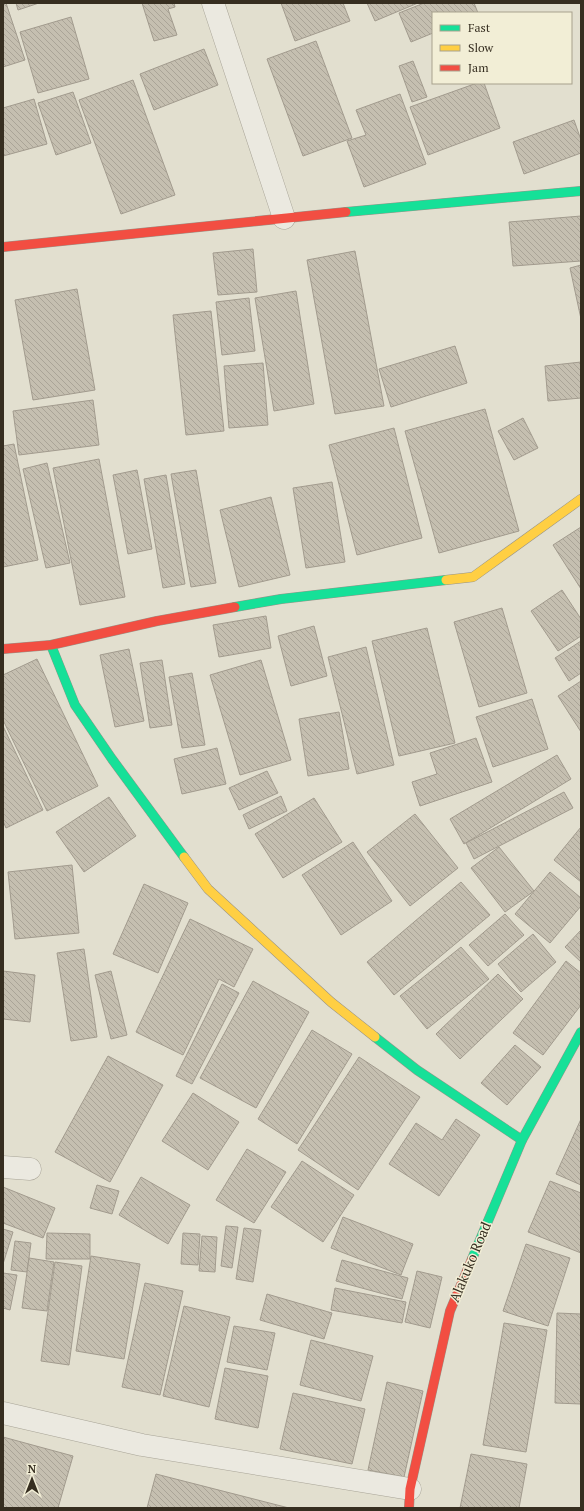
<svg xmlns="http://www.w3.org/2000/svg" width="584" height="1511" font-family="'PT Serif',serif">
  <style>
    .building { fill: url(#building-back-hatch); stroke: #a29b8e }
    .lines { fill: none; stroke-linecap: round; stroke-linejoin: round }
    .street-casing { stroke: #a8a497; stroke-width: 23 }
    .fast-casing { stroke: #979388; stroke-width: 10 }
    .slow-casing { stroke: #979388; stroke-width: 10 }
    .jam-casing { stroke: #979388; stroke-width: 10 }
    .street { stroke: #ebe9e0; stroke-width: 22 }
    .fast { stroke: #16e098; stroke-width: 9 }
    .slow { stroke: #ffcf43; stroke-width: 9 }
    .jam { stroke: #f24e42; stroke-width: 9 }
    .labels { text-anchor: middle; stroke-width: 3; stroke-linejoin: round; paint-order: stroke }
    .street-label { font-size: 14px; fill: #362e20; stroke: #f2eed6 }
  </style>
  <defs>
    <pattern id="building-back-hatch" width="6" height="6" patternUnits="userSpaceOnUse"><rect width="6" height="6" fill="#c5bfb0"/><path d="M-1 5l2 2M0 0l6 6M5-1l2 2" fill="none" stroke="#aaa497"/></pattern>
  </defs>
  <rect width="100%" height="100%" fill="#e2dfcf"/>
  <!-- building -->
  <g class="building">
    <polygon points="3,3 6,3 25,60 3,67"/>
    <polygon points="16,3 39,3 18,10"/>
    <polygon points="142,3 174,3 175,7 168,9 177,35 154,41"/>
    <polygon points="281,3 343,3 350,21 295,41"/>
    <polygon points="367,3 418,3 375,21"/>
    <polygon points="424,3 474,3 478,13 433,13 433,33 411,42 399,13"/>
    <polygon points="71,17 89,79 38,93 20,32"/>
    <polygon points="316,41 352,138 303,156 267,59"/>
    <polygon points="204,49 218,85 154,110 140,74"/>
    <polygon points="413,61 427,97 412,102 399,66"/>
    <polygon points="133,80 175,195 121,214 79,100"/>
    <polygon points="477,83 484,83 500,128 428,155 410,107"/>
    <polygon points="73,92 91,143 56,155 38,103"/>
    <polygon points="400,94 426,164 364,187 347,141 366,135 356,110"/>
    <polygon points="34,99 47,144 3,156 3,108"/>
    <polygon points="574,120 581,140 581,153 524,174 513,142"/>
    <polygon points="581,216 581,261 513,266 509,222"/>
    <polygon points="253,249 257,292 218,295 213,253"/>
    <polygon points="355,251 384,406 335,414 307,260"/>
    <polygon points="581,265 581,319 570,268"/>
    <polygon points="77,289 95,390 33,400 15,300"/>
    <polygon points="296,291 314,404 274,411 255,298"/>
    <polygon points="249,298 255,351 222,355 216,302"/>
    <polygon points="211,311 224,431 186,435 173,315"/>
    <polygon points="455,346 467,383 391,407 379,369"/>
    <polygon points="581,362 581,398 548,401 545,366"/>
    <polygon points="263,363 268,425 229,428 224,366"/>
    <polygon points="93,400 99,445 19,455 13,411"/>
    <polygon points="485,409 519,531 439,553 405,431"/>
    <polygon points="523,418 538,448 514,460 498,431"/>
    <polygon points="394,428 422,538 357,555 329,445"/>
    <polygon points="14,444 38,560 3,567 3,446"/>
    <polygon points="99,459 125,597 80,605 53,468"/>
    <polygon points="47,463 70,563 46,568 23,469"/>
    <polygon points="137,470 152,549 128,554 113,475"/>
    <polygon points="196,470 216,583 191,587 171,474"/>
    <polygon points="166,475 185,584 163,588 144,479"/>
    <polygon points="332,482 345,562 306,568 293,488"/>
    <polygon points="271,497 290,575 239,587 220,510"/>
    <polygon points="581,527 581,589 553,545"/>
    <polygon points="562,590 581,619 581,636 558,651 531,611"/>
    <polygon points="502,608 527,693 479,707 454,622"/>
    <polygon points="266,616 271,648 219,657 213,625"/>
    <polygon points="314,626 327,676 291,686 278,636"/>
    <polygon points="427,628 455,743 399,756 372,641"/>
    <polygon points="581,641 581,673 569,681 555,658"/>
    <polygon points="366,647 394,765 357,774 328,657"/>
    <polygon points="129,649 144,721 115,727 100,655"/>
    <polygon points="37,659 98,786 47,811 3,720 3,675"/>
    <polygon points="162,660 172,725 150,728 140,663"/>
    <polygon points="261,660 291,760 240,775 210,675"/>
    <polygon points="192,673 205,745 182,748 169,677"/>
    <polygon points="581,681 581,732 558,696"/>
    <polygon points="532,699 548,749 493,767 476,717"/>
    <polygon points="339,712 349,769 308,776 299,719"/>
    <polygon points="3,726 43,810 6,828 3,821"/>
    <polygon points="476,738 492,782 420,806 412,782 437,774 430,753"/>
    <polygon points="217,748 226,784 182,794 174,759"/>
    <polygon points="557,755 571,779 464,844 450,819"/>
    <polygon points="267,771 278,793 239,810 229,788"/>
    <polygon points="564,792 573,808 474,859 466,843"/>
    <polygon points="281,796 287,811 249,829 243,815"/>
    <polygon points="109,797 136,836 84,872 56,832"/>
    <polygon points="314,798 342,842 283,878 255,834"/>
    <polygon points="415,814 458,868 410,906 367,852"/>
    <polygon points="581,827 581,882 554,860"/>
    <polygon points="353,842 392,901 341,935 302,875"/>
    <polygon points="499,847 534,891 505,912 471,868"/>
    <polygon points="72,865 79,933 15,939 8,872"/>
    <polygon points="550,872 581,898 581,906 550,943 515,914"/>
    <polygon points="461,882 490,915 394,995 367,962"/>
    <polygon points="144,884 188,903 158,973 113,954"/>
    <polygon points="505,914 524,935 488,966 469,945"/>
    <polygon points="190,919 253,949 234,987 219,979 183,1055 136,1032"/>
    <polygon points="581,930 581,962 565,947"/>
    <polygon points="533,934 556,962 521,992 498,964"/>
    <polygon points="461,947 489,979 427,1029 400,996"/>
    <polygon points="84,949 97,1037 71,1041 57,953"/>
    <polygon points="566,961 581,973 581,1005 543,1055 513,1033"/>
    <polygon points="3,971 35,975 30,1022 3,1019"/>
    <polygon points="111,971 127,1035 111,1039 95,975"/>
    <polygon points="498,974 523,999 460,1059 436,1034"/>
    <polygon points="253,981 309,1012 256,1108 200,1078"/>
    <polygon points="222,984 239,993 192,1084 176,1076"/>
    <polygon points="312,1030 352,1054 297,1144 258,1119"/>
    <polygon points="515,1045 541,1067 507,1105 481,1083"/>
    <polygon points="108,1056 163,1085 110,1182 55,1152"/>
    <polygon points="359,1057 420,1097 358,1190 298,1150"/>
    <polygon points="193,1093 239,1122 208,1170 162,1141"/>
    <polygon points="456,1119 480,1135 439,1196 389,1164 416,1123 442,1140"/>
    <polygon points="581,1119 581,1185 556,1174"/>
    <polygon points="247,1149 286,1172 254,1223 216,1200"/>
    <polygon points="302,1161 354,1195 323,1242 271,1207"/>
    <polygon points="141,1177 190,1205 168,1244 119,1215"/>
    <polygon points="550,1181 581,1193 581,1253 528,1232"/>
    <polygon points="97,1185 119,1191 112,1214 90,1208"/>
    <polygon points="3,1187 55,1208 43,1238 3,1223"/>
    <polygon points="343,1217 413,1244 401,1275 331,1248"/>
    <polygon points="226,1226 238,1227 232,1268 221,1266"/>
    <polygon points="244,1228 261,1230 253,1282 236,1279"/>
    <polygon points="3,1229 13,1232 3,1264"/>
    <polygon points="47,1233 90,1234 90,1259 46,1259"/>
    <polygon points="183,1233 200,1234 198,1265 181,1264"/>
    <polygon points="202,1236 217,1237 215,1272 199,1271"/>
    <polygon points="15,1241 31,1243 27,1272 11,1270"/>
    <polygon points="526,1244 570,1258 548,1326 503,1311"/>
    <polygon points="91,1256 140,1264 124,1359 76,1351"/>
    <polygon points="29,1258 54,1262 47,1311 22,1308"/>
    <polygon points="342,1260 408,1278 402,1299 336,1281"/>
    <polygon points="55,1262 82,1266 69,1365 41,1361"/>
    <polygon points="417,1271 442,1277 430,1328 405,1322"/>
    <polygon points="3,1273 17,1275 10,1310 3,1308"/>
    <polygon points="145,1283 183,1291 160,1395 122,1387"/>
    <polygon points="335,1288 406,1302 402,1323 331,1310"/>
    <polygon points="267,1294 332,1313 324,1339 260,1320"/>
    <polygon points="184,1306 230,1317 209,1407 163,1396"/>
    <polygon points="557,1313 581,1314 581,1404 555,1403"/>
    <polygon points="504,1323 547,1330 526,1452 483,1445"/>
    <polygon points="234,1326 275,1333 267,1370 227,1362"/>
    <polygon points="311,1340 373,1356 361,1401 300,1385"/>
    <polygon points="225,1368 268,1376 258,1428 215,1419"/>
    <polygon points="387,1382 423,1391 404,1477 368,1470"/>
    <polygon points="293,1393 365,1409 352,1464 280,1449"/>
    <polygon points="3,1437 73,1456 58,1508 3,1508"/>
    <polygon points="471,1454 527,1464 519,1508 460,1508"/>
    <polygon points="156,1474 289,1508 147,1508"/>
  </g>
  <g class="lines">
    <defs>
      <g id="street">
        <polyline points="213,3 284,218"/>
        <polyline points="3,1167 30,1169"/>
        <polyline points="3,1413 142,1445 410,1489"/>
      </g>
      <g id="fast">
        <polyline points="346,212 581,191"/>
        <polyline points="235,607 281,599 446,580"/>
        <polyline points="51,645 75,705 112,759 184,857"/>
        <polyline points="375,1037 417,1070 522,1140"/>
        <polyline points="472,1259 522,1140 581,1032"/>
      </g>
      <g id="slow">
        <polyline points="446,580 473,577 581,499"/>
        <polyline points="184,857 208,889 331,1002 375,1037"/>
      </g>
      <g id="jam">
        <polyline points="3,247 346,212"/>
        <polyline points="3,649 51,645 157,621 235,607"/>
        <polyline points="409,1508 410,1489 450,1311 472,1259"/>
      </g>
    </defs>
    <!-- street casing -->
    <use href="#street" class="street-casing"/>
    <!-- fast casing -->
    <use href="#fast" class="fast-casing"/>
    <!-- slow casing -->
    <use href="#slow" class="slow-casing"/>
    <!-- jam casing -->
    <use href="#jam" class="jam-casing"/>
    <!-- street -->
    <use href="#street" class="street"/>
    <!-- fast -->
    <use href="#fast" class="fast"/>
    <!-- slow -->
    <use href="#slow" class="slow"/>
    <!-- jam -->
    <use href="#jam" class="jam"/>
  </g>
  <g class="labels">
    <!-- street labels -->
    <g class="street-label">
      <text transform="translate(470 1262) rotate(-67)" y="5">Alakuko Road</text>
    </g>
  </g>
  <!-- border -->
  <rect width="584" height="1511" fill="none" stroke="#362e20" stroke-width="8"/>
  <!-- legend -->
  <rect x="432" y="12" width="140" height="72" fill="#f2eed6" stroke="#a7a18d"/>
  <rect x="440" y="25" width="20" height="6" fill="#16e098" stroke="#a7a18d"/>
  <text x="468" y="32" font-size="12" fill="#362e20">Fast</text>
  <rect x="440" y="45" width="20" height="6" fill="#ffcf43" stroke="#a7a18d"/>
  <text x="468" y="52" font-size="12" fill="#362e20">Slow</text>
  <rect x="440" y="65" width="20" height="6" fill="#f24e42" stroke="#a7a18d"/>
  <text x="468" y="72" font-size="12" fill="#362e20">Jam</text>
  <!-- north arrow -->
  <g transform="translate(32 1479)" stroke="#f2eed6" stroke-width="3" paint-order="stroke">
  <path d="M0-3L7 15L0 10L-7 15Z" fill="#362e20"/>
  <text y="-6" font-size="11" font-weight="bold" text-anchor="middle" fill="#362e20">N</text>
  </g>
</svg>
